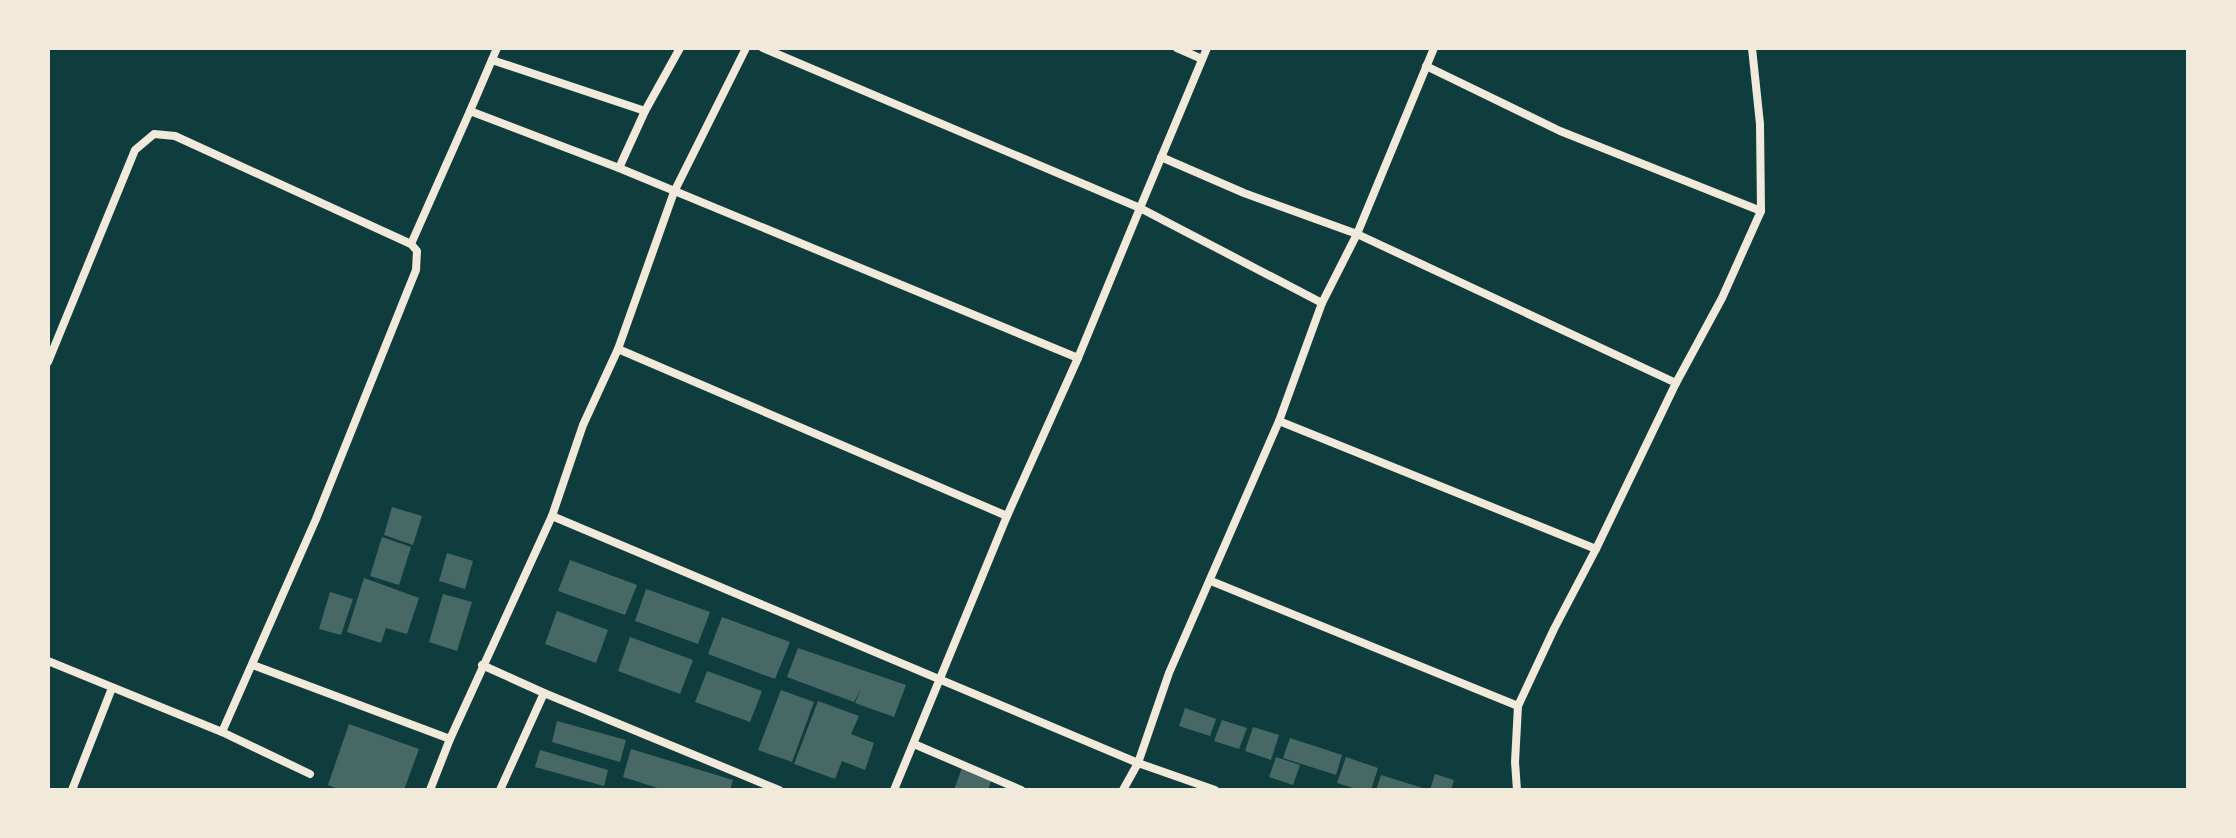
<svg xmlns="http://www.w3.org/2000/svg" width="2236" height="838" font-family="Quicksand,sans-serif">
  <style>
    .building { fill: #486865 }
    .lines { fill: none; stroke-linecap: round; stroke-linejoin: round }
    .minor { stroke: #f1e9da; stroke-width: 8 }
  </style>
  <rect width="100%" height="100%" fill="#0f3d3e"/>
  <!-- building -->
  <g class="building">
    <polygon points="392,507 422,516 413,545 384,535"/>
    <polygon points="382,537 411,547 399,585 370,576"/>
    <polygon points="447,553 473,561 465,589 439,581"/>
    <polygon points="570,560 637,585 625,615 558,591"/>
    <polygon points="364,578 419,598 407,634 386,628 381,643 347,632"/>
    <polygon points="646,589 710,612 698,644 635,621"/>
    <polygon points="330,592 353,599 341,635 319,629"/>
    <polygon points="443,594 472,602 457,651 429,642"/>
    <polygon points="557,611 608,630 596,663 545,644"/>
    <polygon points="722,617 790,642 775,679 708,654"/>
    <polygon points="630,637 693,660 680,694 618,671"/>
    <polygon points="798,648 906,685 894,717 855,703 861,689 854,702 787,677"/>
    <polygon points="707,671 762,691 750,722 695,702"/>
    <polygon points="781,690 814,702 792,762 758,750"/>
    <polygon points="818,701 859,716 851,734 874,743 865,770 842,761 835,779 794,764"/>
    <polygon points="1185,708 1216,719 1210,736 1179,726"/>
    <polygon points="1222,720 1247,728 1239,749 1214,741"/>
    <polygon points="557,721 626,740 620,762 552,742"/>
    <polygon points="349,724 419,749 404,790 341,790 328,785"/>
    <polygon points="1253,727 1279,735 1271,760 1245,751"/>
    <polygon points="1290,738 1342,755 1336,775 1283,758"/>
    <polygon points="631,749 733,780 730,790 664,790 623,777"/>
    <polygon points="540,750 608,770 604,786 535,767"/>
    <polygon points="1276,757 1300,765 1293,785 1269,777"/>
    <polygon points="1346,757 1378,768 1371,790 1360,790 1337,783"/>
    <polygon points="962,768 992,778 988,790 954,790"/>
    <polygon points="1435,774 1454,780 1451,790 1430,790"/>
    <polygon points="1381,775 1426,789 1426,790 1376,790"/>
  </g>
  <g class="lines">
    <!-- minor -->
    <g class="minor">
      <polyline points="763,48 1140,208 1207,48"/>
      <polyline points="1177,48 1202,59"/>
      <polyline points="1434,48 1357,234 1676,383 1722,298 1761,211"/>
      <polyline points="492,60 645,111"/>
      <polyline points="1426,66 1560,131 1761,211 1760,124 1752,48"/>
      <polyline points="470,111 497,48"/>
      <polyline points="619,168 1078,358 1140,208 1322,303"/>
      <polyline points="411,244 470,111 619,168 645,111 680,48"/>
      <polyline points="618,349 674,192 746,48"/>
      <polyline points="48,362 135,150 154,134 175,136 411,244 417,251 416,270 316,519 222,732"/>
      <polyline points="1279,421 1596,549 1676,383"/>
      <polyline points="552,516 1138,763 1215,790"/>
      <polyline points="1211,581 1518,706 1554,629 1596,549"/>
      <polyline points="48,661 222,732 310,774"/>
      <polyline points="253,665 450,739 552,516 583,425 618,349 1007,516"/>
      <polyline points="482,665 544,693 500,790"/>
      <polyline points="544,693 779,790"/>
      <polyline points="914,744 1021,790"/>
      <polyline points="72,790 112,688"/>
      <polyline points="430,790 450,739"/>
      <polyline points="894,790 1007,516 1078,358"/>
      <polyline points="1123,790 1138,763 1169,673 1279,421 1322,303 1357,234 1244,193 1161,157"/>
      <polyline points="1517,790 1515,762 1518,706"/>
    </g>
  </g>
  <!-- border -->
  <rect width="2236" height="838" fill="none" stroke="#f1e9da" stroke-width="100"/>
</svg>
